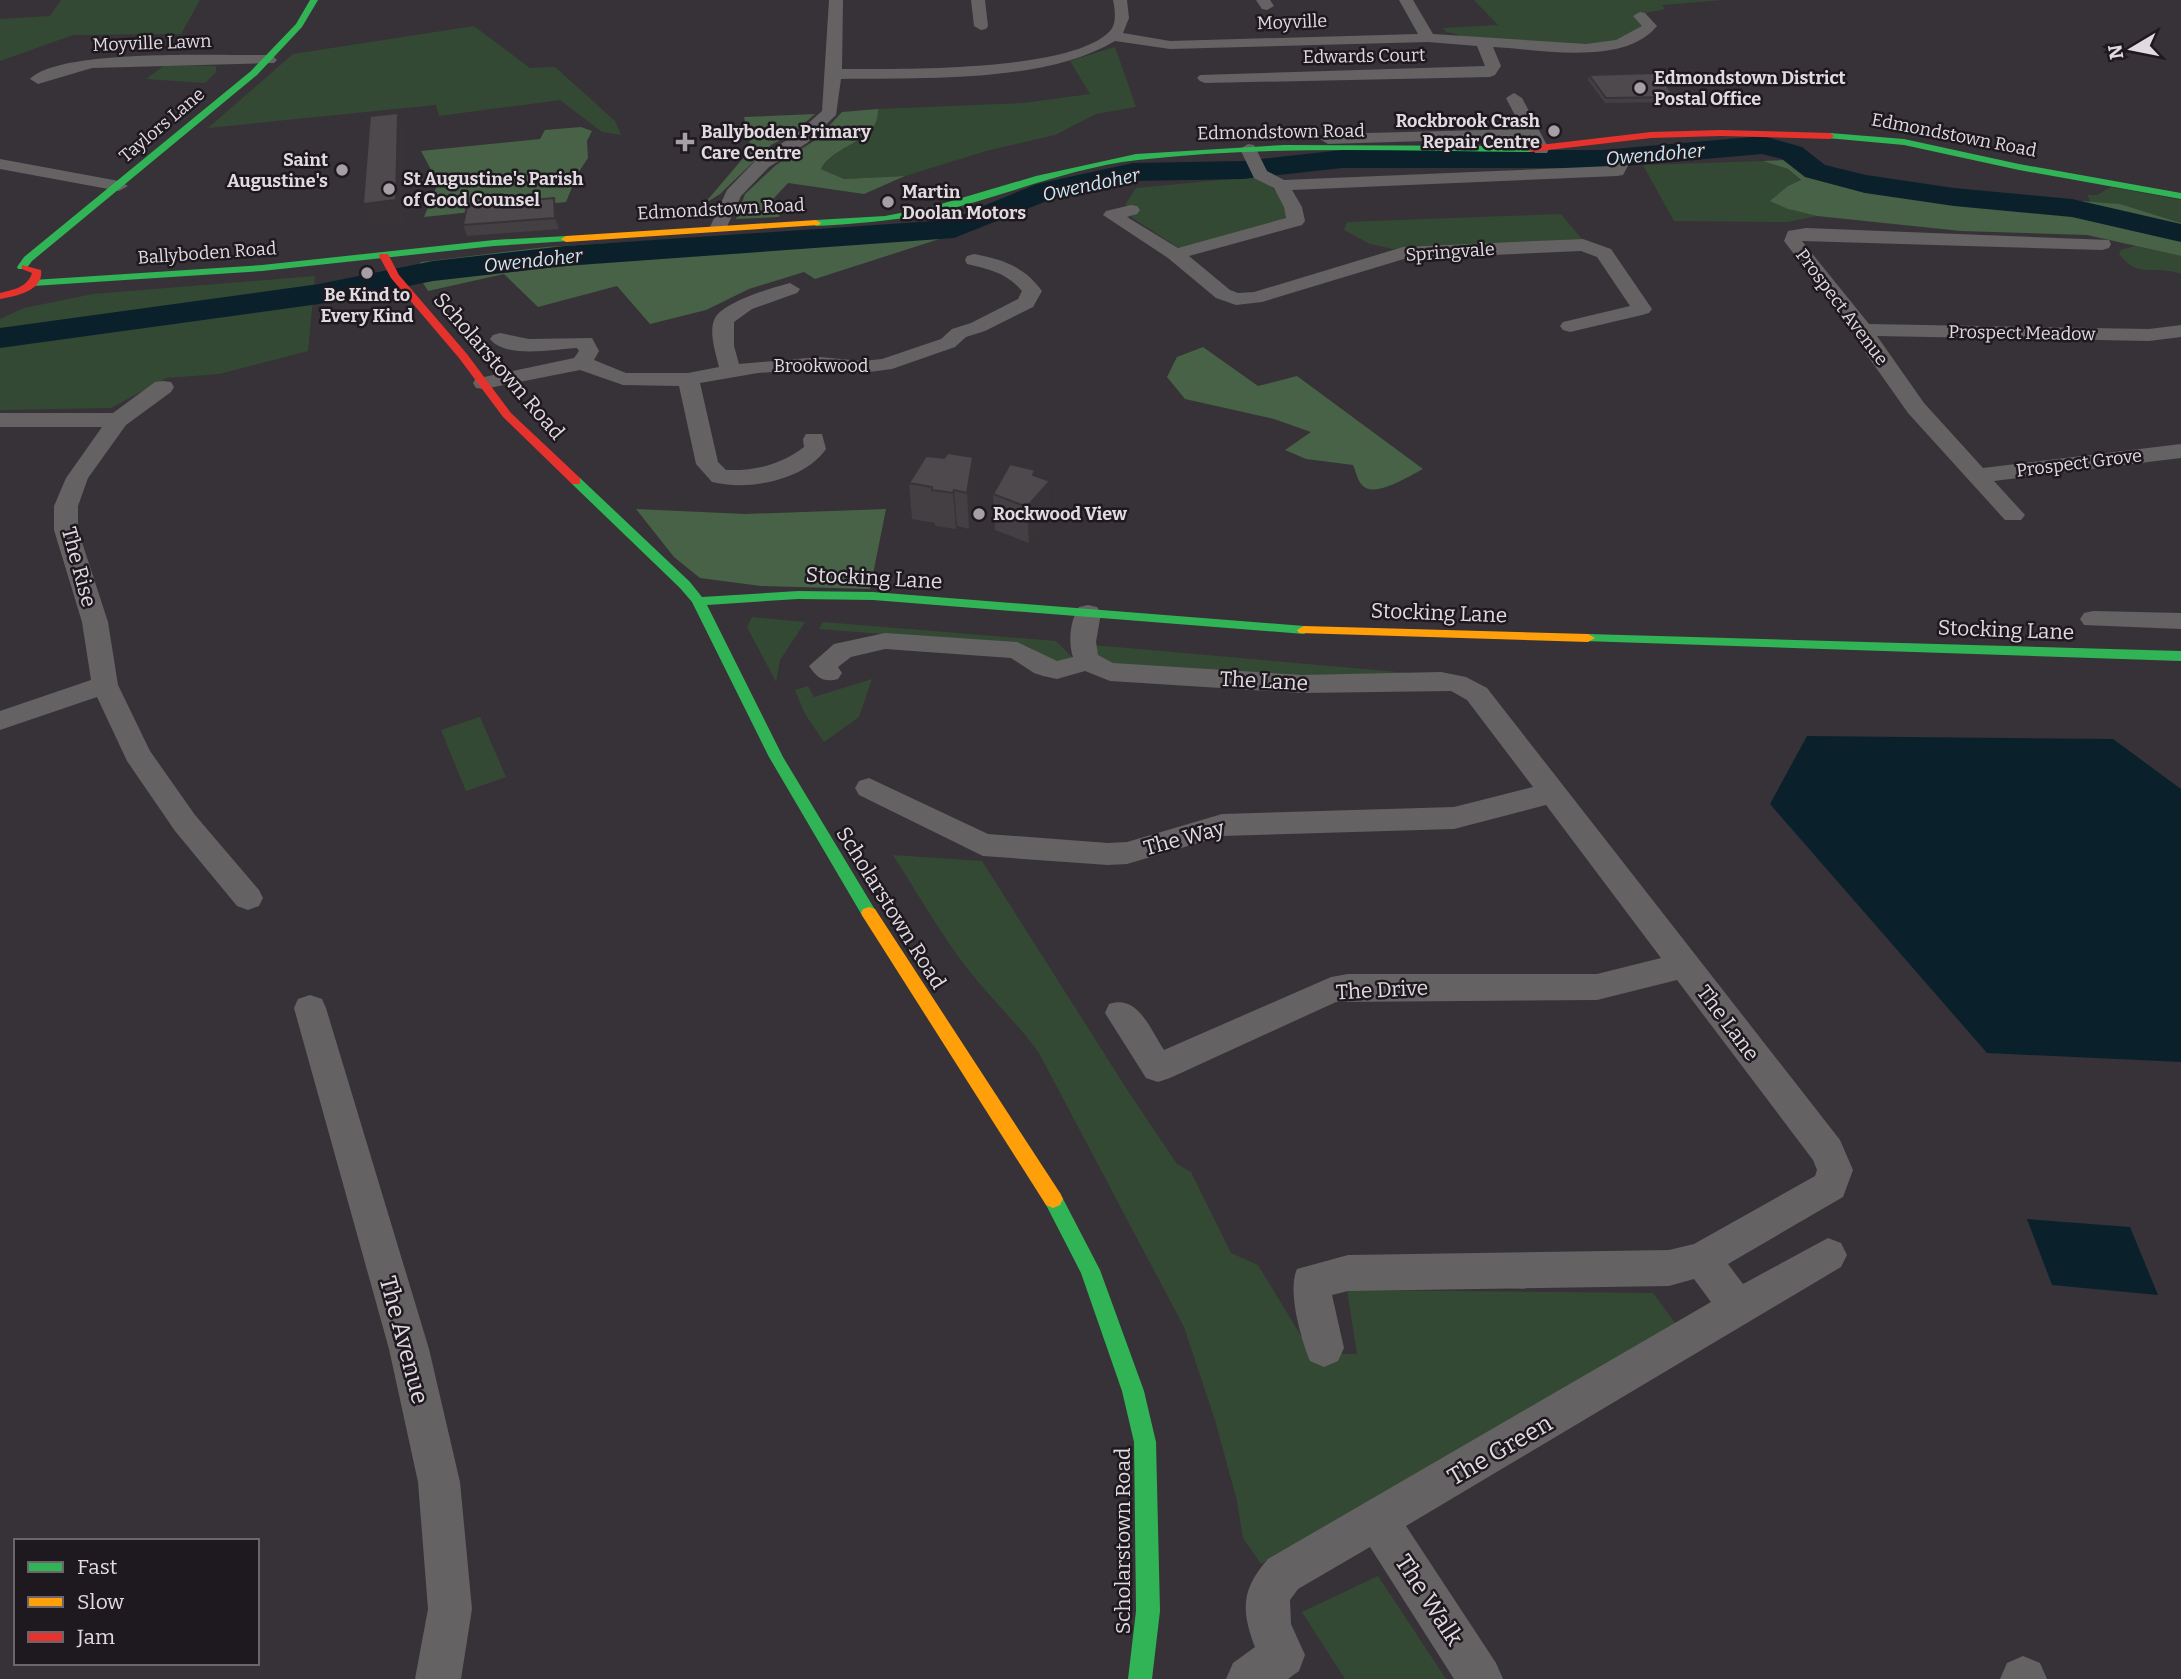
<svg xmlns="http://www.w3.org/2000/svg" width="2181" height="1679" font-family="Bitter,serif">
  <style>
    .green { fill: #344934 }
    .forest { fill: #476246 }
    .water { fill: #0a212c }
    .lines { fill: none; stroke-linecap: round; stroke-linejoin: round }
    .river { fill: #0a212c; fill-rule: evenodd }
    .street { fill: #656263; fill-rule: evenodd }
    .fast { fill: #30b455; fill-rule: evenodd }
    .slow { fill: #ff9f0a; fill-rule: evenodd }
    .jam { fill: #e5322d; fill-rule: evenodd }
    .wall { fill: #433f42 }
    .shaded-wall { fill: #373336 }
    .building { fill: #4e494d; stroke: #373336; stroke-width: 2 }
    .poi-dot { fill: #a69fa6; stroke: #1e191e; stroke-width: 2.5 }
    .labels { text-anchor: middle; stroke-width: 5; stroke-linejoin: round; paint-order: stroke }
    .far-street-label { font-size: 18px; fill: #e1dae1; stroke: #1e191e }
    .far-poi-label { font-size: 18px; font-weight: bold; fill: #e1dae1; stroke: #1e191e; text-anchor: start }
    .far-water-label { font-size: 19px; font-style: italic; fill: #cce9f9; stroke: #1e191e }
    .street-label { font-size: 21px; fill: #e1dae1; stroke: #1e191e }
    .near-street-label { font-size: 24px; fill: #e1dae1; stroke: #1e191e }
  </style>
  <rect width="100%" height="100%" fill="#373237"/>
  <!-- green -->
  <g class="green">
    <polygon points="61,0 200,0 181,34 73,35 0,61 0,19 50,16"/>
    <path d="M1474 0H1723L1662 5 1665 9 1635 15 1645 22C1631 61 1495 40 1460 38L1457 34 1446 32 1443 28 1498 25Z"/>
    <polygon points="474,26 530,68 555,67 615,121 621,135 602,132 560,100 439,116 436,105 208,128 293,54"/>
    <path d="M1115 47 1136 107 1096 114 1055 135 986 151 905 176 844 179 821 169C836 144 878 142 878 109L1024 103 1090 94 1070 61Z"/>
    <polygon points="165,65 216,66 216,72 205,83 146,79"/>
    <polygon points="1763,161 1788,169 1801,181 1788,186 1788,209 1817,216 1788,222 1674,221 1643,165"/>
    <polygon points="1252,177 1268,182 1287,206 1286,216 1281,221 1179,248 1131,217 1138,212 1125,205 1136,188"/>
    <polygon points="2111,187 2181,200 2181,223 2120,204 2091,202 2087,195 2097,195"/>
    <polygon points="1561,214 1582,239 1393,249 1370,244 1344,230 1347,222"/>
    <path d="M2135 246 2181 256V274C2154 264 2139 280 2119 254L2121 250Z"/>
    <polygon points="315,276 308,351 219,374 166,378 111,408 0,410 0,319 24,308 93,294"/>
    <polygon points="752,617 805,622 780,660 776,682 747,627"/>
    <polygon points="823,622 1056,641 1074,659 1054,664 1030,648 1021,645 819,629"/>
    <polygon points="1093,645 1432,675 1304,676 1114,666 1101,661"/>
    <polygon points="872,679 859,717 824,742 805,714 795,690 808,686 814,697"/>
    <polygon points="480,717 506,777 466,791 441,730"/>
    <path d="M893 855 982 861 1128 1091 1177 1164 1191 1172 1231 1253 1258 1265 1312 1354H1357L1347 1290 1653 1293 1676 1324 1261 1564 1243 1538 1237 1501 1215 1420 1184 1327 1039 1053C1016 1021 987 995 963 963 938 929 916 891 893 855Z"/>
    <polygon points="1378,1576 1446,1679 1345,1679 1302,1612"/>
  </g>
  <!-- forest -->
  <g class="forest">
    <path d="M878 109C879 143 835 143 821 169L844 179 905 176 864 194 788 183 762 211 780 214 779 217 736 219 745 194 776 165 817 139 842 112Z"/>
    <polygon points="815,114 792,134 771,145 720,194 704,204 751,149 744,117"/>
    <polygon points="581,127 592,131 587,141 588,158 578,173 566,202 424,217 438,183 421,151 540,139 545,130"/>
    <polygon points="1784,160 1846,176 1935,190 2120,204 2181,223 2181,256 2087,235 1961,231 1817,216 1788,209 1770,201 1788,186 1801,180 1788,169 1763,161"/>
    <polygon points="1001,200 1017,209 958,233 815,279 804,272 749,289 706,310 650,324 617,286 538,307 504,274 428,291 415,270 421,262 546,247 921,224 948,218"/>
    <path d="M1203 347 1258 386 1297 376 1423 469C1409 476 1374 499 1362 485 1357 480 1356 471 1353 465L1306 459 1285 450 1311 432 1274 419 1185 399 1167 377 1177 357Z"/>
    <polygon points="636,509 745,514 886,509 870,589 761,586 700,578 674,557"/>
  </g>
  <!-- water -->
  <g class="water">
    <polygon points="1807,736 2113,739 2181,789 2181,1062 1987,1053 1770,804"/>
    <polygon points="2027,1219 2130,1227 2158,1295 2052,1285"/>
  </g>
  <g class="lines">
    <!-- river -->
    <polygon class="river" points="1763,136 1802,147 1825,165 1866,175 1954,188 2072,199 2181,224 2181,242 2072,217 1954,206 1865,193 1805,177 1782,159 1762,154 1602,168 1342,168 1243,179 1133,181 1057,197 954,238 565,266 433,281 319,304 0,348 0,328 319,284 433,261 565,246 949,220 1037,184 1133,163 1243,161 1342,150 1602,150"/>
    <!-- street -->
    <g class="street">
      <path d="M829 0H843L842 69C898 69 1072 72 1110 31 1117 23 1115 9 1113 0H1127L1129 18 1123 33 1170 41 1418 34 1399 0H1413L1433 34 1586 44 1616 40 1642 26 1633 16 1640 12 1645 13 1657 26C1624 67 1539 49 1493 47L1501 66 1495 75 1490 77 1205 83 1200 81 1197 78 1200 75 1485 66 1477 46 1428 42 1170 49 1115 41C1045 83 922 78 841 79L836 115 807 143 769 167 741 196 725 231H713L710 227 727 190 757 159 795 135 822 111Z"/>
      <polygon points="971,0 985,0 988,26 986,29 981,30 974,26"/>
      <polygon points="1256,0 1270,0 1274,6 1267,10 1262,9"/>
      <path d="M269 55 274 57 277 60 274 63 92 68 38 84 30 79C60 48 222 56 269 55Z"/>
      <polygon points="1514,93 1522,98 1549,149 1547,153 1535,153 1527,138 1328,144 1320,139 1328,134 1522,129 1506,98"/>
      <polygon points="1248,144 1254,145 1267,171 1284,180 1611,166 1614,160 1620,159 1629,164 1623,175 1617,176 1292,190 1302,207 1305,221 1302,225 1189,256 1230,290 1238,293 1254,292 1403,247 1583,239 1611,249 1652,309 1649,313 1642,315 1570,332 1563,330 1560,326 1563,322 1630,306 1597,257 1581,251 1404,259 1262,302 1236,305 1216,298 1168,258 1103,215 1106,211 1131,205 1137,206 1140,210 1137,214 1127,217 1178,248 1286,218 1284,207 1274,188 1254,178 1240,149"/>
      <polygon points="0,159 119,181 128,186 119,191 0,169"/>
      <polygon points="1806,228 2109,240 2111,244 2109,248 2102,250 1802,241 1869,324 2149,329 2181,325 2181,337 2149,341 1877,336 1924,403 1983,468 2181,444 2181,458 1994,481 2025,515 2021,520 2005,520 1908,413 1867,355 1854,332 1784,241 1788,231"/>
      <path d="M974 254C1002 259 1025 267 1042 291L1033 307 985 331 966 337 955 347 892 369 862 373 820 369 758 373 700 383 718 462 726 470C756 471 780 465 804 447L803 439 806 434H822L826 449C804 481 747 491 712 482L696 464 679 386 623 385 580 370 484 389 476 388 473 383 476 378 484 377 574 358 579 351 577 348C555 349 505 359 490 339L493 335 500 333 529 339 592 338 599 351 594 360 626 373H688L719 367C716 354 708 331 715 318 725 301 772 288 790 283L800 289 797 293 752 309 734 322V346L739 364 820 357 862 361 882 359 941 339 952 329 971 323 1018 299 1022 291C1007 273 989 269 967 264L965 260 967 256Z"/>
      <polygon points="163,381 171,382 174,387 171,392 126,425 88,478 78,506 78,530 108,622 118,685 150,751 195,815 259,890 263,898 259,906 248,910 237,906 175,831 127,761 97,697 0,730 0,711 91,680 82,622 54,530 54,506 66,478 102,427 0,427 0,413 113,413 155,382"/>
      <path d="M1088 605 1097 607 1101 613 1096 642 1098 655 1113 663 1302 675 1441 672 1466 677 1487 688 1840 1140 1853 1170 1843 1197 1728 1264 1743 1284 1828 1238 1841 1243 1847 1255 1841 1267 1406 1526 1496 1663 1503 1679H1454L1370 1547 1298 1589 1290 1600 1291 1624 1305 1655 1299 1671 1288 1679H1226L1233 1663 1255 1647C1241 1611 1241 1589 1268 1559L1711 1302 1694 1279 1669 1286 1348 1291 1332 1295 1344 1348 1338 1361 1324 1367 1310 1361C1301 1339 1287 1291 1297 1269L1348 1255 1669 1250 1694 1244 1815 1176 1817 1170 1813 1160 1677 980 1597 1000 1336 1002 1170 1078 1158 1082 1146 1078 1105 1013 1109 1004C1138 994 1150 1029 1164 1050L1331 977 1348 974H1597L1661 958 1546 805 1454 829 1222 836 1127 864 1108 865 983 856 859 795 855 788 859 781 869 778 988 834 1108 843 1127 842 1222 814 1454 807 1533 787 1467 700 1451 691 1302 693 1110 681 1085 671 1057 679 1043 676 1034 673 1011 658 885 649 851 657 838 667 842 673 838 679C824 683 817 678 809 666L834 644 885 633 1017 642 1057 661 1073 657C1068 643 1070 620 1079 607Z"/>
      <polygon points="2093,611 2181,613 2181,629 2084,625 2080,619 2084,613"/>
      <polygon points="310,995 322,999 326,1008 429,1349 460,1482 472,1609 461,1679 415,1679 428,1609 418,1482 389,1349 294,1008 298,999"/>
      <polygon points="2023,1656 2040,1663 2047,1679 2000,1679 2007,1663"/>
    </g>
    <!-- fast -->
    <g class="fast">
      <polygon points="310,0 318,0 302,27 257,75 32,261 26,269 18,269 17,267 24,257 251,71 296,24"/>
      <polygon points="1830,133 1904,139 2019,164 2181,193 2181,199 2019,170 1904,145 1827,138 1827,134"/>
      <path d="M1284 145 1531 146 1535 149 1531 152C1400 151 1268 145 1138 160 1067 168 1001 198 932 213 893 221 855 224 816 226L811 223 816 220 885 216 931 207 1036 176 1136 154Z"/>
      <polygon points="566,236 571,239 569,241 494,246 262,271 33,286 28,283 33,280 262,265 494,240"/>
      <polygon points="576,477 580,478 690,582 702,597 798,591 873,592 1304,626 1311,630 1304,634 873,600 798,599 707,605 783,757 877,913 875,917 863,917 769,757 692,602 680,588 572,484 572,478"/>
      <polygon points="1588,634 2181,651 2181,661 1583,641 1581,638 1583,635"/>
      <polygon points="1053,1190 1060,1193 1100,1270 1144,1391 1156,1442 1160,1611 1152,1679 1128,1679 1136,1611 1134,1442 1122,1391 1081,1273 1043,1199 1046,1193"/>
    </g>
    <!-- slow -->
    <g class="slow">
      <polygon points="816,220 821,223 819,225 566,242 561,239 566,236"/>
      <polygon points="1304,626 1588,634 1595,638 1588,642 1299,633 1297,630"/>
      <polygon points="869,907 875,909 1060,1193 1063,1199 1060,1205 1053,1208 1046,1205 863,917 861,913 863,909"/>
    </g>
    <!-- jam -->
    <g class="jam">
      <polygon points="1721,130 1830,133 1834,136 1830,139 1721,136 1651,138 1531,152 1527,149 1531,146 1651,132"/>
      <polygon points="380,254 388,254 399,275 467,354 511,413 580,478 580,484 572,484 503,417 459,358 391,278 379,256"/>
      <path d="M22 265 41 270C44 291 16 296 0 299V293C13 290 28 287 32 273L22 269Z"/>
    </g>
  </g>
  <!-- wall -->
  <g class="wall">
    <polygon points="1589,75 1676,97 1674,102 1605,103 1588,80"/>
    <polygon points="557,210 559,229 467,236 463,225"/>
    <polygon points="973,457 975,493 969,529 957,526 956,529 935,526 935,523 912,519 909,483 944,458"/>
    <polygon points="1035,476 1051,517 1029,543 995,530 993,494"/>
  </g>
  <!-- shaded-wall -->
  <g class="shaded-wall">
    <polygon points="398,113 405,134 404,223 371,227 363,204"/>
    <polygon points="554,198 557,210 559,229 555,218"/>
    <polygon points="973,457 975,493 969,529 967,493"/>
    <polygon points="1035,470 1036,497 1050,481 1051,517 1029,543 1027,507 1033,475"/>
    <polygon points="954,490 957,526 956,529 953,493"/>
  </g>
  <!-- building -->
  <g class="building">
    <polygon points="1656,73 1676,97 1606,98 1589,75"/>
    <polygon points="398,113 396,200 363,204 370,116"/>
    <polygon points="554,198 555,218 463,225 467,206"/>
    <polygon points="948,453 973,457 967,493 954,490 953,493 932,490 932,487 909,483 926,456 944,458"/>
    <polygon points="1010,464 1035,470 1033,475 1050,481 1027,507 993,494"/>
  </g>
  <!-- markers -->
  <g class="poi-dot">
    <circle cx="1640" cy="88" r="7"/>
    <circle cx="1554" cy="131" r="7"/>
    <path d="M681.5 131.5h7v7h7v7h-7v7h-7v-7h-7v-7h7z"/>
    <circle cx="342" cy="170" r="7"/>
    <circle cx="389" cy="189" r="7"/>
    <circle cx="888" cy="202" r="7"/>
    <circle cx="367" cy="273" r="7"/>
    <circle cx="979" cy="514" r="7"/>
  </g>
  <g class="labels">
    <!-- far-street labels -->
    <g class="far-street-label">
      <text transform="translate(1292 22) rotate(-2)" y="6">Moyville</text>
      <text transform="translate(152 43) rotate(-2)" y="6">Moyville Lawn</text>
      <text transform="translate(1364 56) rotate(-1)" y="6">Edwards Court</text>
      <text transform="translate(162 125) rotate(-40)" y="6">Taylors Lane</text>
      <text transform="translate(1281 132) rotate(-1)" y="6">Edmondstown Road</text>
      <text transform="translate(1954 135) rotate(11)" y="6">Edmondstown Road</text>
      <text transform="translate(721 209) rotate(-3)" y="6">Edmondstown Road</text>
      <text transform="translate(1450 252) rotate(-4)" y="6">Springvale</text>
      <text transform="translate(207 253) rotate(-4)" y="6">Ballyboden Road</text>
      <text transform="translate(1842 307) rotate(53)" y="6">Prospect Avenue</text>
      <text transform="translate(2022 333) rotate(1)" y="6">Prospect Meadow</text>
      <text x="821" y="372">Brookwood</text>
      <text transform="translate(2079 463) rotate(-7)" y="6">Prospect Grove</text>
    </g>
    <!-- far-poi labels -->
    <g class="far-poi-label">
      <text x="1654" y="84">Edmondstown District<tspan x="1654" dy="21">Postal Office</tspan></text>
      <text x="1540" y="127" text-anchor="end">Rockbrook Crash<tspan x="1540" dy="21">Repair Centre</tspan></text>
      <text x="701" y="138">Ballyboden Primary<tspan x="701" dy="21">Care Centre</tspan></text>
      <text x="328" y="166" text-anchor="end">Saint<tspan x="328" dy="21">Augustine's</tspan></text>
      <text x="403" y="185">St Augustine's Parish<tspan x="403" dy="21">of Good Counsel</tspan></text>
      <text x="902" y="198">Martin<tspan x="902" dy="21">Doolan Motors</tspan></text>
      <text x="367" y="301" text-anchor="middle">Be Kind to<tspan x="367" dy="21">Every Kind</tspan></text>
      <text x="993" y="520">Rockwood View</text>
    </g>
    <!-- far-water labels -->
    <g class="far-water-label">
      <text transform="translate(1655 154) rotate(-5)" y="7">Owendoher</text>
      <text transform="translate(1091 184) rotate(-12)" y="7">Owendoher</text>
      <text transform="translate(533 260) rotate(-6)" y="7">Owendoher</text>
    </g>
    <!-- street labels -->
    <g class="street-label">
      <text transform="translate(499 366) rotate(49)" y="7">Scholarstown Road</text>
      <text transform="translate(79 567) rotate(75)" y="7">The Rise</text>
      <text transform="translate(874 578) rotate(3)" y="7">Stocking Lane</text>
      <text transform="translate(1439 613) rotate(2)" y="7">Stocking Lane</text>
      <text transform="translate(2006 630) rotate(2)" y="7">Stocking Lane</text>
      <text transform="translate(1264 681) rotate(3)" y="7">The Lane</text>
      <text transform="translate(1184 838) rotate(-15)" y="7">The Way</text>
      <text transform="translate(891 908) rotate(58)" y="7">Scholarstown Road</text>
      <text transform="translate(1382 990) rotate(-3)" y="7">The Drive</text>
      <text transform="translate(1728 1023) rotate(53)" y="7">The Lane</text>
      <text transform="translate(1123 1541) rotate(-90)" y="7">Scholarstown Road</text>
    </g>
    <!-- near-street labels -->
    <g class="near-street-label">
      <text transform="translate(404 1340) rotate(75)" y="8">The Avenue</text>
      <text transform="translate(1500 1450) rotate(-30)" y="8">The Green</text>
      <text transform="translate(1429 1600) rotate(57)" y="8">The Walk</text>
    </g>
  </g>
  <!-- legend -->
  <rect x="14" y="1539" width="245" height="126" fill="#1e191e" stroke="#6c666c" stroke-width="2"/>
  <rect x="28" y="1562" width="35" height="10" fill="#30b455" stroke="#6c666c" stroke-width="2"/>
  <text x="77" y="1574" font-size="21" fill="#e1dae1">Fast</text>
  <rect x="28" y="1597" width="35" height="10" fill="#ff9f0a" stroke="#6c666c" stroke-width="2"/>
  <text x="77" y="1609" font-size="21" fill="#e1dae1">Slow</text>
  <rect x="28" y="1632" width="35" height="10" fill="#e5322d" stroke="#6c666c" stroke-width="2"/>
  <text x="77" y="1644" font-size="21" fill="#e1dae1">Jam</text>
  <!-- north arrow -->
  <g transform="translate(2132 49) rotate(260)" stroke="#1e191e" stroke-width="5" paint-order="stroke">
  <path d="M0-5L12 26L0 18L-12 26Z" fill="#e1dae1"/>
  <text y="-10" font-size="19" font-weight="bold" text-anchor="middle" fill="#e1dae1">N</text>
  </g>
</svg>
